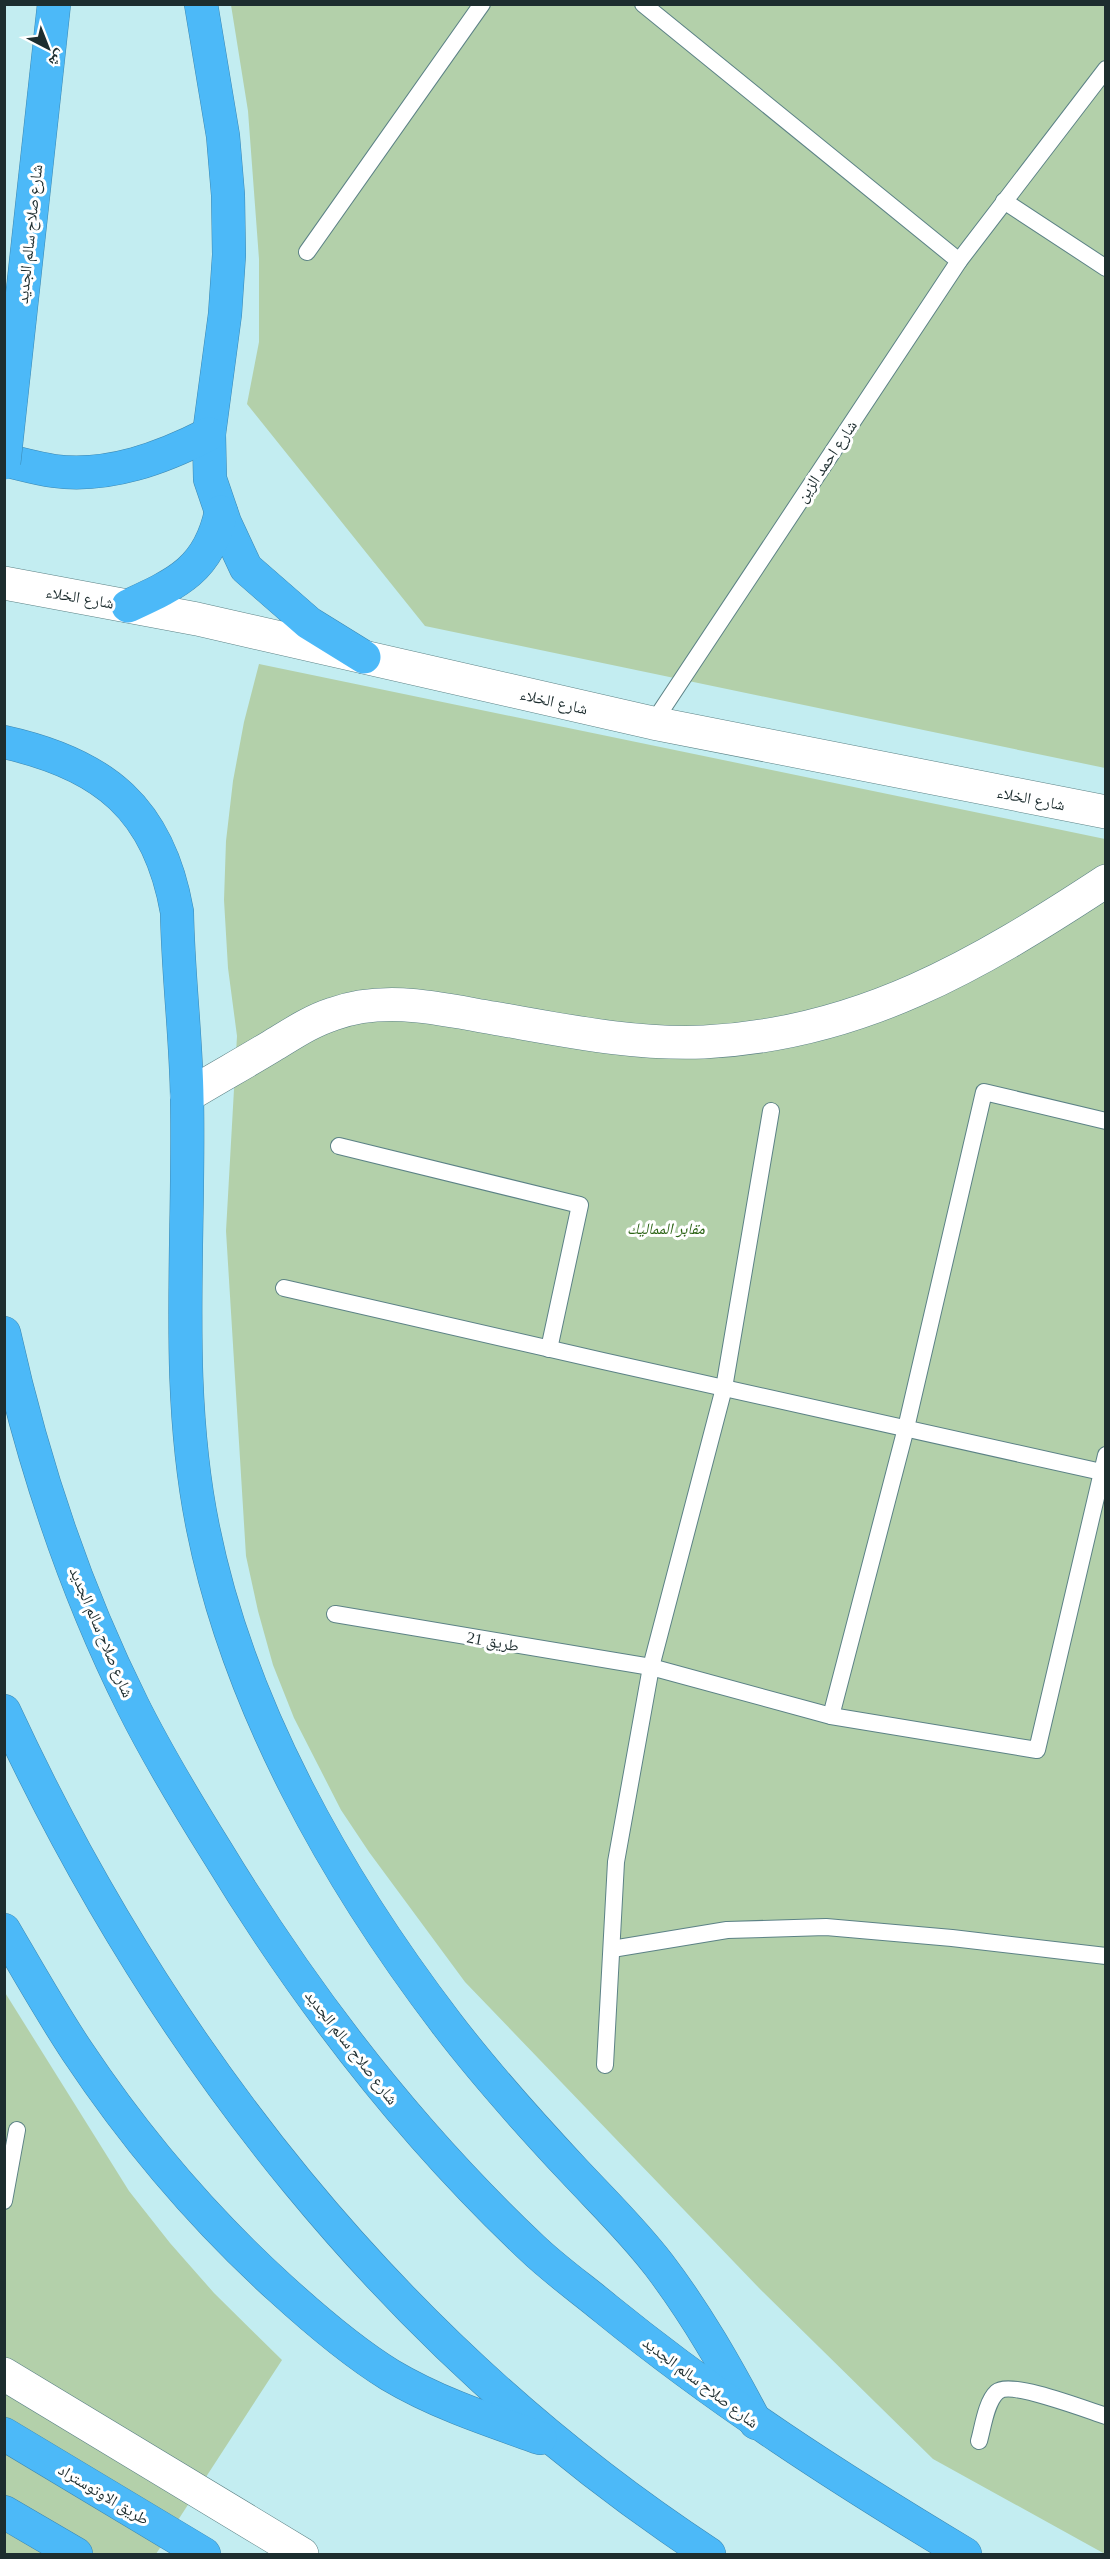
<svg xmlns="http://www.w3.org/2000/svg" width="1110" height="2559" font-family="'Times New Roman','Noto Naskh Arabic',serif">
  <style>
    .green { fill: #b3d0aa }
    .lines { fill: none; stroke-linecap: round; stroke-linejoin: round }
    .lane-casing { stroke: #5c8286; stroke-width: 18 }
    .secondary-casing { stroke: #5c8286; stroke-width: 34 }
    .highway-casing { stroke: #3c88b2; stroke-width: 34 }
    .lane { stroke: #fff; stroke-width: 16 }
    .secondary { stroke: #fff; stroke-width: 33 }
    .highway { stroke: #4cb9f8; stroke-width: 33 }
    .highway-bridge-casing { stroke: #3c88b2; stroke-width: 34; stroke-linecap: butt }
    .highway-bridge { stroke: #4cb9f8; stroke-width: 33 }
    .labels { text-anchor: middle; stroke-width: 6; stroke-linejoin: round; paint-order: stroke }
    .street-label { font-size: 16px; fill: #1d2d2f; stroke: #fff }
    .park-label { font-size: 16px; font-style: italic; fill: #2c6415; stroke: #fff }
  </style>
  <rect width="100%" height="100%" fill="#c3edf1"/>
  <!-- green -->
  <g class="green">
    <polygon points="231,5 1105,5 1105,768 425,626 247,404 259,342 259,259 248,111"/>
    <polygon points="259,664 1105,839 1105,2554 933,2459 759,2288 465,1982 369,1852 341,1810 294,1718 273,1665 258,1611 246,1556 226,1231 237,1036 228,968 224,900 226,841 233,781 244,722"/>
    <polygon points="4,1991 129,2191 170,2243 214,2293 282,2360 156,2554 5,2554"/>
  </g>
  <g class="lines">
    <defs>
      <g id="lane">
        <polyline points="643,4 959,261"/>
        <polyline points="1004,201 1106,268"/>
        <polyline points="307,252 482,4"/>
        <polyline points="653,723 959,261 1106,69"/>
        <polyline points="339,1146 580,1205 549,1349"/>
        <polyline points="284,1288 603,1361 1106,1473"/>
        <polyline points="335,1614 651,1667 831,1716 1037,1750 1106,1455"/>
        <polyline points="831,1716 906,1428 984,1092 1106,1121"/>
        <polyline points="612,1949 727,1930 826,1927 952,1938 1106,1956"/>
        <polyline points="605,2065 616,1862 651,1667 724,1388 771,1111"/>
        <polyline points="4,2201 17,2130"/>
        <path d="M979 2441C983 2427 986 2402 997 2392 1010 2380 1087 2410 1106 2416"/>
      </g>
      <g id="secondary">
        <polyline points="4,583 197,619 653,723 1106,812"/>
        <path d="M187 1096C215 1079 244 1063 272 1046 292 1034 311 1021 333 1014 386 995 440 1009 493 1018 563 1030 633 1045 704 1042 861 1034 978 965 1106 881"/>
        <polyline points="4,2374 302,2554"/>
      </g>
      <g id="highway">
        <polyline points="201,4 223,136 228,195 229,255 225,314 209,434 210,479 225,523 246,568 309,623 364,657"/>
        <path d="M4 460C21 464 38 469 54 471 109 478 162 458 209 434"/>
        <path d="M128 606C178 583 209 569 221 512"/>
        <path d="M4 742C104 764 159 809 177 912 178 974 186 1036 187 1098 190 1241 174 1386 203 1528 239 1707 337 1880 447 2024 486 2075 530 2124 574 2171 603 2202 633 2231 659 2265 697 2315 727 2368 756 2423"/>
        <path d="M4 1333C32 1459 75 1590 133 1706 158 1756 187 1804 217 1852 305 1997 408 2131 532 2248 555 2270 582 2289 606 2309 719 2401 840 2479 965 2554"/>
        <path d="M4 1711C161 2050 395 2348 709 2554"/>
        <path d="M4 1930C28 1971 51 2012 77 2051 135 2138 203 2218 280 2288 314 2319 351 2351 390 2375 437 2403 489 2420 540 2438"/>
        <polyline points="4,2434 204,2554"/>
        <polyline points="4,2512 76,2554"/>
      </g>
    </defs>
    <!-- lane casing -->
    <use href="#lane" class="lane-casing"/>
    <!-- secondary casing -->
    <use href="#secondary" class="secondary-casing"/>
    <!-- highway casing -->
    <use href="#highway" class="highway-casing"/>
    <!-- lane -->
    <use href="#lane" class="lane"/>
    <!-- secondary -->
    <use href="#secondary" class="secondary"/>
    <!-- highway -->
    <use href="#highway" class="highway"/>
    <defs>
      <polyline id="highway-bridge" points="4,463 54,4"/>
    </defs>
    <!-- highway-bridge casing -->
    <use href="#highway-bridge" class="highway-bridge-casing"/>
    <!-- highway-bridge -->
    <use href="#highway-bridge" class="highway-bridge"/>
  </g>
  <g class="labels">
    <!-- street labels -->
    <g class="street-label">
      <text transform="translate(29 234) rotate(-84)" y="6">شارع صلاح سالم الجديد</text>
      <text transform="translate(826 461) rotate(-56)" y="6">شارع احمد الزين</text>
      <text transform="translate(80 597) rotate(10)" y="6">شارع الخلاء</text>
      <text transform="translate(554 701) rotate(13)" y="6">شارع الخلاء</text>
      <text transform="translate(1031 798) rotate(11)" y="6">شارع الخلاء</text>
      <text transform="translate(102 1632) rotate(67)" y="6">شارع صلاح سالم الجديد</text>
      <text transform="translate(493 1641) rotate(10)" y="6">طريق 21</text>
      <text transform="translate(352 2047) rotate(52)" y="6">شارع صلاح سالم الجديد</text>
      <text transform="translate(701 2382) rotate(37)" y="6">شارع صلاح سالم الجديد</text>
      <text transform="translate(104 2494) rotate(31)" y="6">طريق الاوتوستراد</text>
    </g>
    <!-- park labels -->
    <g class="park-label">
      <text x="666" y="1234">مقابر المماليك</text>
    </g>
  </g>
  <!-- border -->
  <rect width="1110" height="2559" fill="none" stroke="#1d2d2f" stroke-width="12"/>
  <!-- north arrow -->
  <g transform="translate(48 48) rotate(138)" stroke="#ffffff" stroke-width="4.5" paint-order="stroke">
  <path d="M0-4.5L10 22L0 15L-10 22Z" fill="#1d2d2f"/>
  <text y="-9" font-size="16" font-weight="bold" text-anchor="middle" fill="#1d2d2f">ش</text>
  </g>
</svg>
